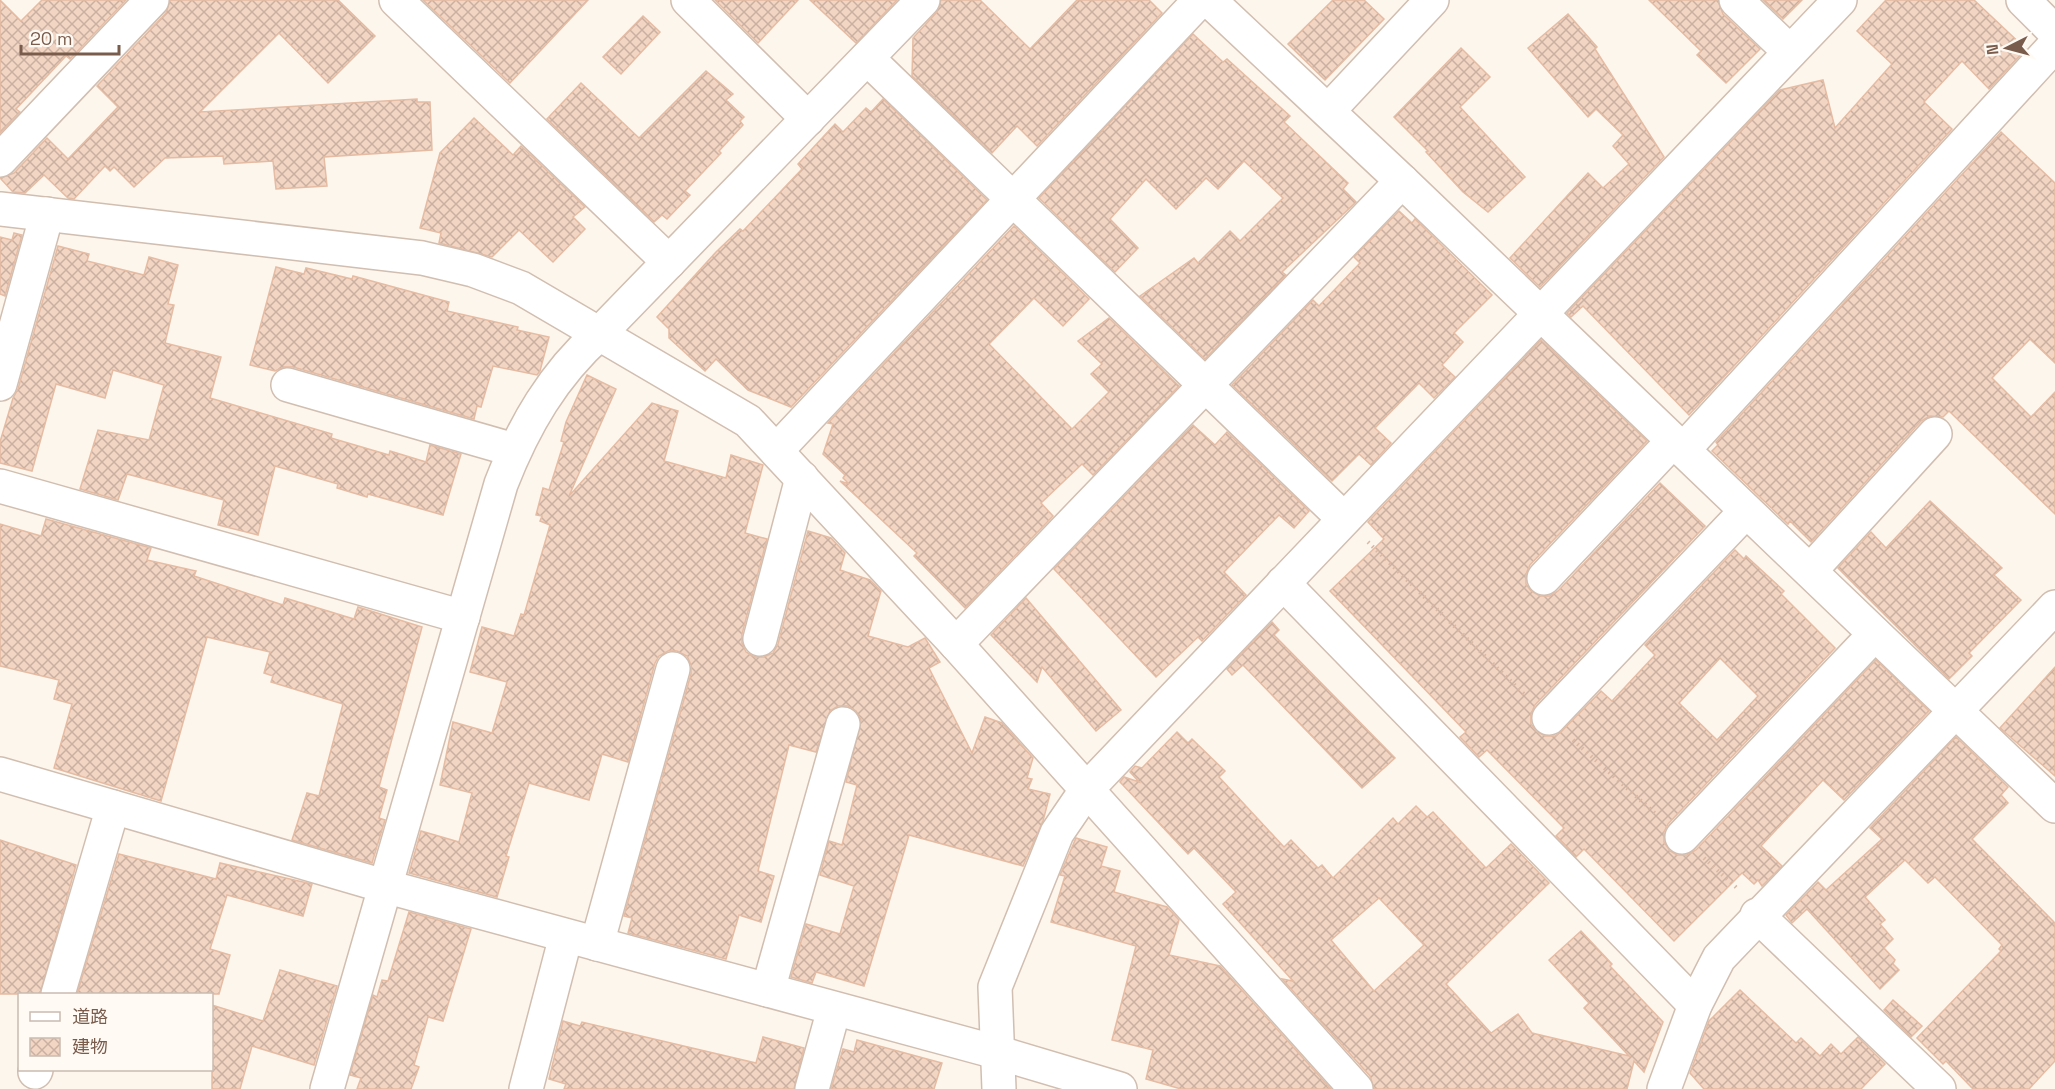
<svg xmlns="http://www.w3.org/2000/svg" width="2055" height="1089" font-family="'Space Grotesk','Noto Sans JP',sans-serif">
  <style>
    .building { fill: url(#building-cross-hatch); stroke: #e6bba3; stroke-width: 1.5; fill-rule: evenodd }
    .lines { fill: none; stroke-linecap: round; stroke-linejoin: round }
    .minor-casing { stroke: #d1beb0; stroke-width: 36 }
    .path { stroke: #d9b8a5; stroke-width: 4; stroke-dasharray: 1.5 4.5; stroke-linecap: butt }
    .minor { stroke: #fff; stroke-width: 33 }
  </style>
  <defs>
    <pattern id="building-cross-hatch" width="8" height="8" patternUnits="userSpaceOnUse" patternTransform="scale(1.5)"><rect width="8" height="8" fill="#f3d5c3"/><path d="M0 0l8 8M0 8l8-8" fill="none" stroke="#cab0a1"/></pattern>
  </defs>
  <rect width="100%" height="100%" fill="#fdf6ec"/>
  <!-- building -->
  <g class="building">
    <polygon points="0,0 21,21 42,0 126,0 70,59 66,56 16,109 20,112 0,133"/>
    <polygon points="170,0 338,0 375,36 328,83 279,33 200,112 417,99 417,102 430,102 432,150 324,157 327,186 276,189 273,161 224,164 223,156 165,158 134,187 114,167 110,171 105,166 74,199 68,198 44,175 25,193 13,192 0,178 14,173 47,138 68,159 118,107 97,86 166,13"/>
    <polygon points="423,0 588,0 510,83"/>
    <polygon points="715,0 798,0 758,43"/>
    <polygon points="810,0 897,0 856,43"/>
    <polygon points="941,0 980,0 1030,49 1077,0 1149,0 1162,13 1037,146 1017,126 992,153 912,76 913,38 936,13"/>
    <polygon points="1333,0 1364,0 1384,19 1325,80 1288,44"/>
    <polygon points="1649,0 1718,0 1723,14 1760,49 1726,83 1697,55 1701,51"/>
    <polygon points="1763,0 1802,0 1783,19"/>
    <polygon points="1886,0 1974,0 2026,49 1989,89 1962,61 1924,102 1952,129 1689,415 1583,306 1571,317 1567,313 1780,90 1823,80 1835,128 1892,64 1857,31"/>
    <polygon points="1568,14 1597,47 1595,49 1664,157 1540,287 1510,258 1588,173 1603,188 1629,164 1613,146 1623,135 1596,109 1588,117 1528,48"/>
    <polygon points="643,16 660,32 621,74 603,57"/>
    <polygon points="1193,34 1223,62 1227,59 1290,116 1284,122 1348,183 1343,189 1356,202 1282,272 1286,275 1205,359 1140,296 1194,258 1198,263 1230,231 1240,241 1283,198 1244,161 1218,189 1206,178 1176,209 1146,179 1110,219 1138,248 1115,272 1039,198"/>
    <polygon points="1461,48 1490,77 1460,107 1525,177 1488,212 1463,192 1426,152 1428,151 1394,117"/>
    <polygon points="706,71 733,94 726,100 744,117 740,121 743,125 719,151 721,153 685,191 690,195 667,219 662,215 654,222 547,119 581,83 639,138"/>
    <polygon points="883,99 987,200 791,407 748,390 716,359 705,371 669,338 669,329 657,317 716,252 740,229 743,231 802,169 798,164 835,124 843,132 866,108 871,112"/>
    <polygon points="474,118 513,155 521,146 585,207 573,217 585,229 553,262 519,230 492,257 439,243 441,233 420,228 440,153"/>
    <polygon points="2001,132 2055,183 2055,363 2030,339 1992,378 2031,417 2055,392 2055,514 1949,411 1943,417 1930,416 1921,421 1811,542 1790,521 1788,524 1712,451 1718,445 1716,442"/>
    <polygon points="1399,211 1412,223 1415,219 1492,295 1454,333 1463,342 1442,365 1455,377 1434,398 1419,383 1375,428 1391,443 1371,465 1359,454 1332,481 1232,385 1313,300 1319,306 1360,263 1354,257"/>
    <polygon points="1014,226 1089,299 1063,326 1034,298 989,344 1072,429 1109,392 1091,374 1102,364 1078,341 1109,318 1179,386 1093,475 1082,464 1041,503 1053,516 965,608 914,556 917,553 840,481 849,484 843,478 845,475 823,454 833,424 828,423"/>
    <polygon points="14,233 22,235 5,296 0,294 0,237 12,240"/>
    <polygon points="58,246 89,254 87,261 144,275 149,257 178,265 168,304 174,305 165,343 221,357 210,398 332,434 331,438 389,455 390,451 426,462 430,445 461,454 443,515 368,494 367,497 337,488 338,484 275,466 258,535 218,525 224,500 127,474 118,500 80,489 98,430 149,440 164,385 113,370 105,398 56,384 32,471 0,463 0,442 13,398 18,389"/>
    <polygon points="276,267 304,274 306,268 352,279 353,276 449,302 447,311 518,327 517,330 549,337 540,371 537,375 493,366 481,407 477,406 474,419 293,367 284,367 275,371 250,365"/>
    <path d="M1541 340 1647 441 1530 565 1526 574V584L1531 591 1540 596H1550L1558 591 1660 483 1705 526 1535 705 1531 714V724L1536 731 1545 736H1555L1562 731 1601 691 1612 701 1655 655 1645 645 1735 550 1744 559 1746 556 1784 591 1781 594 1835 648 1668 824 1664 832V842L1670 851 1677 855H1687L1696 850 1876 660 1929 711 1844 800 1823 780 1761 846 1782 866 1762 886 1758 880 1754 884 1742 873 1674 941 1584 849 1576 857 1556 836 1564 828 1487 750 1479 757 1460 737 1466 732 1330 591 1384 539 1368 522ZM1720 658 1758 696 1717 740 1679 703Z"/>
    <polygon points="587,375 616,389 569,496 652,403 678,411 664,461 726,478 731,455 763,465 745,533 767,539 742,634 742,643 746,652 755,657 764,657 773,653 778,644 808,531 831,538 845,553 840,570 870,580 881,591 868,636 908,647 925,638 940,662 929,668 972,753 985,717 1002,723 1033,758 1027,778 1032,779 1028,789 1050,794 1043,821 1023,866 909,835 864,986 816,972 812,983 791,977 806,924 840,934 854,886 820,875 829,841 842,845 857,785 846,782 861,720 856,711 848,706 838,706 830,711 816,752 789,745 758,871 774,876 761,922 739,915 726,959 628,933 632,918 624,916 691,674 691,665 687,656 677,651 668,651 659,656 655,663 628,762 602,754 589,800 529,783 506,856 509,857 497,897 409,873 421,831 459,842 472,793 440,785 453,722 492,733 507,682 470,672 482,627 514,636 521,614 524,615 550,525 540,521 542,516 536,515 543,488 549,490 564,442 561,441 566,422"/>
    <polygon points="1193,425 1215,445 1227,432 1309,511 1294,528 1279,515 1224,572 1246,595 1202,641 1198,637 1156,677 1054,569"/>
    <polygon points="1930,501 2002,568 1994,575 2021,600 1969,653 1972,656 1949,679 1838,568 1871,532 1886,548"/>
    <polygon points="46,519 151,548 147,560 196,571 194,576 283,605 285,598 354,619 358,607 422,627 379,787 387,790 379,818 385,820 372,863 292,840 307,793 319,796 343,704 271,682 273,676 264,673 270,652 207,637 161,801 54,768 72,704 54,699 59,680 0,666 0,524 41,536"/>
    <polygon points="1026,598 1121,710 1096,731 1042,667 1037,682 991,635"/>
    <polygon points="1272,622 1279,630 1274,635 1395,758 1362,788 1243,665 1232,675 1227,669"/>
    <polygon points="2055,667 2055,776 2000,728"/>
    <path d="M1177 732 1188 743 1192 739 1225 771 1219 777 1284 847 1291 840 1318 868 1322 865 1333 878 1393 818 1398 824 1416 806 1427 817 1433 812 1486 868 1511 844 1549 883 1446 984 1491 1033 1518 1014 1532 1033 1629 1056 1584 1008 1589 1003 1549 960 1581 931 1612 964 1610 966 1663 1022 1644 1072 1634 1061 1627 1089H1374L1370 1076 1282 979 1293 981 1223 904 1236 892 1194 848 1188 854 1120 782 1124 777 1139 782 1130 772 1135 766 1142 768ZM1379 898 1424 945 1374 991 1331 940Z"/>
    <polygon points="1956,737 2008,787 2001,795 2008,803 1972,839 2055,923 2055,1061 2029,1089 1973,1089 1946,1061 1943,1064 1917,1038 2001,951 1999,949 2002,945 1935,877 1928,883 1905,860 1865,897 1885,920 1880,924 1893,939 1884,948 1895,960 1893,964 1899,970 1880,989 1807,909 1792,923 1786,915 1818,882 1826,890 1882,839 1870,828"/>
    <polygon points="1076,838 1107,847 1101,866 1120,871 1114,892 1167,907 1179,920 1169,955 1220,966 1331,1089 1181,1089 1146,1079 1153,1050 1112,1040 1136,946 1051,922 1065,876 1060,875"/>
    <polygon points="0,840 76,865 40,994 0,994"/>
    <polygon points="119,854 216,879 220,863 312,884 303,916 227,895 210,949 230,955 219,994 77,994"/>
    <polygon points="409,912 471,929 443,1021 428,1017 414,1065 419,1067 411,1089 357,1089 361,1078 350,1075 373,995 377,997 382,980 388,981"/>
    <polygon points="280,970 337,986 314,1065 252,1046 240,1089 212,1089 212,1005 263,1021"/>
    <polygon points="1740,990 1796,1043 1801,1038 1820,1056 1831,1044 1841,1054 1858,1037 1885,1064 1861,1089 1704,1089 1690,1073 1709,1021"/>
    <polygon points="1893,1000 1922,1026 1911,1037 1884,1010"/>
    <polygon points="563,1021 580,1026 582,1022 756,1063 763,1037 804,1048 794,1089 564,1089 566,1084 549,1079"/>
    <polygon points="857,1040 942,1063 934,1089 831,1089 843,1049 854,1052"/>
  </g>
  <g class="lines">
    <defs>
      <g id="minor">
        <polyline points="396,0 669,262"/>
        <polyline points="688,0 808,119"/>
        <polyline points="1209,0 1402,181 2055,806"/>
        <polyline points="1736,0 1790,52"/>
        <polyline points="2023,0 2055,32"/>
        <polyline points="867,58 1344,519"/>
        <polyline points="1328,111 1432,0"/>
        <polyline points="0,160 152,0"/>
        <polyline points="0,209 422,258 473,270 521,288 748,421 956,644 1356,1089"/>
        <polyline points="0,384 47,214"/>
        <polyline points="288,385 514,450"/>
        <polyline points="777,450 1200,0"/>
        <polyline points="1683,450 2055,45"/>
        <polyline points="0,486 463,617"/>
        <polyline points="1810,571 1935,434"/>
        <polyline points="1544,578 1673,441"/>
        <polyline points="1283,583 1695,1005"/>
        <polyline points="760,639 802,478"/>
        <polyline points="956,644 1402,181"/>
        <polyline points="1549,718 1746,511"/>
        <polyline points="0,774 384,886 996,1052 1120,1089"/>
        <polyline points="1682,837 1875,634"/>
        <polyline points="1757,915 1939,1089"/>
        <polyline points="597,944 673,669"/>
        <polyline points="768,990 843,724"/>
        <polyline points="58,994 113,807"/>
        <polyline points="35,1072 36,1070"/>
        <path d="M327 1089 501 484C524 425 553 375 600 333L923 0"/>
        <polyline points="526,1089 566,936"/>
        <polyline points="812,1089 834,1009"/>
        <polyline points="999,1089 995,987 1057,833 1087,789 1840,0"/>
        <polyline points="1664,1089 1695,1005 1719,958 2055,607"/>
      </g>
    </defs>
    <!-- minor casing -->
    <use href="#minor" class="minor-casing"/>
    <!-- path -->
    <g class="path">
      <polyline points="1368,542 1526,696"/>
      <polyline points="1573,740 1657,815"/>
      <polyline points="1704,858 1739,890"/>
    </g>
    <!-- minor -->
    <use href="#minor" class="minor"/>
  </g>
  <!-- legend -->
  <rect x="18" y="993" width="195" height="78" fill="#fffaf3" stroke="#cabbb1" stroke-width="1.5"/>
  <rect x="30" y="1012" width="30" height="9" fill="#ffffff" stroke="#cabbb1" stroke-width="1.5"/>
  <text x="72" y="1023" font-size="18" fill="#7a5c4d">道路</text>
  <rect x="30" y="1038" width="30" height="18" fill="url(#building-cross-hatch)" stroke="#cabbb1" stroke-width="1.5"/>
  <text x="72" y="1053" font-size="18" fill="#7a5c4d">建物</text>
  <!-- north arrow -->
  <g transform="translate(2007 48) rotate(264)" stroke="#fffaf3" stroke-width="4.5" paint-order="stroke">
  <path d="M0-4.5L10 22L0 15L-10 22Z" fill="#7a5c4d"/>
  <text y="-9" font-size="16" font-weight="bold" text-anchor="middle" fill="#7a5c4d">N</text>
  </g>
  <!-- scale -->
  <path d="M21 45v9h98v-9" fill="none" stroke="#7a5c4d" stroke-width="3"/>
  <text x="30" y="45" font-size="18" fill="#7a5c4d" stroke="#fffaf3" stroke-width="4.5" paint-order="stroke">20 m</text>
</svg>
